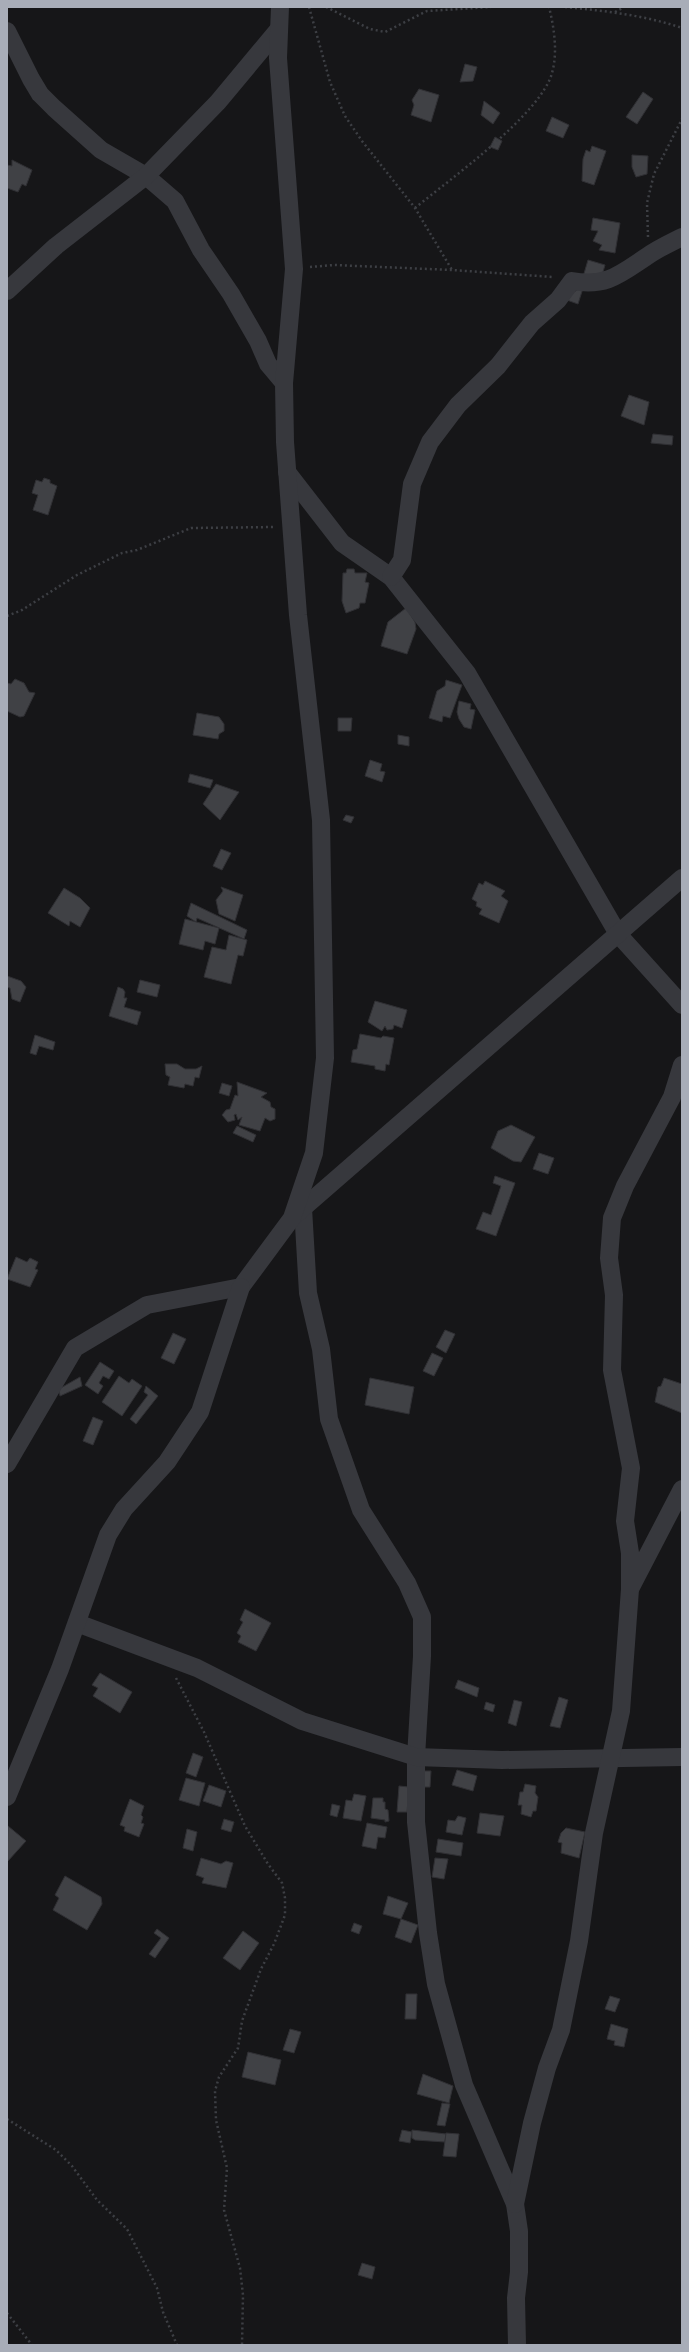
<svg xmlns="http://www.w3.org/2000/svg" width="689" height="2352" font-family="Jost,sans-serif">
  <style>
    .building { fill: #404145; stroke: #303034 }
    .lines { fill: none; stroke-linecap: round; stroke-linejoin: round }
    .path { stroke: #3d3f44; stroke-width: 2.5; stroke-dasharray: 2 3; stroke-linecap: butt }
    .street { stroke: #37383d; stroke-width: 18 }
  </style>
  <rect width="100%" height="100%" fill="#161618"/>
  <!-- building -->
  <g class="building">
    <polygon points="465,64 477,67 473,81 460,82"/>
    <polygon points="419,89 439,95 431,122 411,115 414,105 412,100"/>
    <polygon points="643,92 653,99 637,124 626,117"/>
    <polygon points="484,101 500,113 493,124 481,115"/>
    <polygon points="552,117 569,125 563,138 546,131"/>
    <polygon points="495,137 502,141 498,150 490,147"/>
    <polygon points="592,146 606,151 594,185 582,181 583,159 586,150 590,152"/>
    <polygon points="632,155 648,156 647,174 636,177 632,167"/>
    <polygon points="12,160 32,170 26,186 22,184 18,192 7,188 7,165 12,166"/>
    <polygon points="593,218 620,223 615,253 599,250 602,245 593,241 598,231 591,230"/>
    <polygon points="588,260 605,265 600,282 583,277"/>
    <polygon points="584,285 578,304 564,299"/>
    <polygon points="629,395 649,402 644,425 621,416"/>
    <polygon points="653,434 673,436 672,445 651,443"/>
    <polygon points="44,478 50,480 50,483 57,486 48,515 33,510 38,495 32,493 36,480 42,482"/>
    <polygon points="347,569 354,569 355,573 367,573 365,582 369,583 365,603 360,603 359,608 346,613 342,601 343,573 346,573"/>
    <polygon points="406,608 415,622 416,629 407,654 381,646 388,622"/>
    <polygon points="15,679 24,683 29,692 35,693 24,716 20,717 7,711 7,683 11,684"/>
    <polygon points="446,680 462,685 450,718 443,716 442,722 429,718 437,691 445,686"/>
    <polygon points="459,701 471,704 470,709 475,710 471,729 464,727 459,719 457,712"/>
    <polygon points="197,713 219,717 224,724 224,731 219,734 218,739 193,735"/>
    <polygon points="338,718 352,718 351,731 338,731"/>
    <polygon points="398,735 409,737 409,746 398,744"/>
    <polygon points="370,760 382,764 380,771 385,772 382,782 365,776"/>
    <polygon points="190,774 213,780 210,788 188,782"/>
    <polygon points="216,784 239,792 220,820 203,804"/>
    <polygon points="346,815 354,817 351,823 343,820"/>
    <polygon points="221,849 231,853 222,870 213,866"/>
    <polygon points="485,881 505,891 501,896 508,901 499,923 479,914 482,909 476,906 477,902 472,899 479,883 483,885"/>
    <polygon points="221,887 243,895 235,921 219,914 216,900 223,891"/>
    <polygon points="64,888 80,898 90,908 80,927 70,921 69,926 48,913"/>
    <polygon points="191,903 247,930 244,939 197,918 196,922 187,916"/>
    <polygon points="185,919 219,928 215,944 205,941 203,950 179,944"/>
    <polygon points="229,935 247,940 243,956 238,955 231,984 204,977 212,947 226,950"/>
    <polygon points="7,976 21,981 26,987 20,1002 12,999 10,988 7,987"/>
    <polygon points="140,980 160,985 157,997 137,992"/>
    <polygon points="118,987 123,989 125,992 124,998 127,998 124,1007 141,1012 137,1025 109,1016"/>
    <polygon points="375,1001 407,1010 402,1028 394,1025 393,1029 387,1030 385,1026 382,1031 368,1022"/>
    <polygon points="360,1034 381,1038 383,1036 394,1038 389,1065 386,1064 385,1071 375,1069 375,1066 351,1062 353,1050 357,1049"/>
    <polygon points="35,1035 55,1042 53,1050 39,1046 36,1055 30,1053"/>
    <polygon points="165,1064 177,1064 185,1069 196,1069 202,1066 199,1078 195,1077 193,1086 185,1084 184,1088 168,1085 170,1077 166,1075"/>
    <polygon points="237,1082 267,1093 261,1097 270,1102 271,1107 275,1109 275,1119 270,1121 265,1118 260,1131 239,1125 242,1117 238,1120 236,1114 234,1115 235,1120 228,1122 222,1115 226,1110 230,1109 235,1095 238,1096"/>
    <polygon points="222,1083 232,1086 229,1096 219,1093"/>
    <polygon points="511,1125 535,1137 521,1162 513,1161 491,1148 498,1131"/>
    <polygon points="237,1126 256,1135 253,1142 233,1133"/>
    <polygon points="539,1153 554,1158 548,1174 533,1169"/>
    <polygon points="495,1176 515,1183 496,1236 476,1229 483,1212 491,1215 501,1186 493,1183"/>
    <polygon points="16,1257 27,1262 30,1258 38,1262 35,1269 38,1270 30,1287 7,1279"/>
    <polygon points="445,1330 455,1334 446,1353 436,1347"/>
    <polygon points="173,1333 186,1339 174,1364 161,1358"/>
    <polygon points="432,1353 443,1358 434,1376 423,1371"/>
    <polygon points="100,1362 114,1371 109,1379 103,1376 99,1383 103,1386 98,1394 85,1385"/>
    <polygon points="119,1376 129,1383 132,1379 142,1386 122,1416 102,1402"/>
    <polygon points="80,1377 82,1386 60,1396 59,1389"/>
    <polygon points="370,1378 414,1387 409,1414 365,1405"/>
    <polygon points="664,1378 682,1384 682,1413 655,1402 658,1387 661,1386"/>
    <polygon points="146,1386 158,1396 136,1424 130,1419 148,1395 144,1392"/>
    <polygon points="93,1417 103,1421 93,1445 83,1441"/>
    <polygon points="245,1609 271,1623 256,1651 238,1642 241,1636 237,1633 243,1622 240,1620"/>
    <polygon points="100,1673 132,1692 120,1713 93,1696 98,1688 92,1685"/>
    <polygon points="458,1680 479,1688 477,1697 455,1688"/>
    <polygon points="559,1697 568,1700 560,1728 550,1726"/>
    <polygon points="514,1700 522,1702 516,1726 508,1723"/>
    <polygon points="486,1702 495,1705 493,1712 484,1709"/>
    <polygon points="193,1753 203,1757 196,1777 186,1773"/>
    <polygon points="457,1770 477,1776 473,1791 452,1785"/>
    <polygon points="423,1771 431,1771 430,1787 423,1787"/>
    <polygon points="186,1778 205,1783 199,1806 179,1800"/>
    <polygon points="525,1784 536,1786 535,1793 538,1797 536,1811 533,1811 531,1817 521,1814 522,1805 518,1805 520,1792 523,1792"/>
    <polygon points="209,1785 226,1791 221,1807 203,1801"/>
    <polygon points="399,1786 409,1787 407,1812 397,1812"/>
    <polygon points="354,1794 366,1796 361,1821 343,1818 346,1800 352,1801"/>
    <polygon points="373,1798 383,1798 383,1802 385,1802 385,1809 388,1810 389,1821 385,1822 385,1820 371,1818"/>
    <polygon points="130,1799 144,1806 141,1815 143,1817 141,1823 144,1824 139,1837 124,1831 125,1827 120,1825"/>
    <polygon points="332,1804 340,1806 337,1817 330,1815"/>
    <polygon points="480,1813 504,1816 500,1836 477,1833"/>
    <polygon points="458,1816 466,1818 462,1835 446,1832 448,1820 455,1821"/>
    <polygon points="224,1819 234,1822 231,1832 221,1829"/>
    <polygon points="367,1823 387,1827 385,1838 378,1837 376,1849 362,1846"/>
    <polygon points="8,1826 26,1841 8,1861 7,1860"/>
    <polygon points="566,1828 585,1832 579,1858 561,1853 562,1843 558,1842 561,1833"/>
    <polygon points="187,1829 197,1832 193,1851 183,1848"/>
    <polygon points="438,1839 463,1843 461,1856 436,1852"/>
    <polygon points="201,1858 221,1864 226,1861 233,1863 226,1888 202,1883 204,1878 196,1875"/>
    <polygon points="435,1858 448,1859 444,1879 432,1877"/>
    <polygon points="65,1876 101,1897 102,1904 87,1930 53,1910 59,1898 55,1895"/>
    <polygon points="388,1896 408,1903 401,1919 383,1914"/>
    <polygon points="401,1919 418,1925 411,1943 395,1937"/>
    <polygon points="354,1923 362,1926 359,1934 351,1931"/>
    <polygon points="157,1929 169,1938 155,1958 149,1954 161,1938 154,1933"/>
    <polygon points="243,1931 259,1943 240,1970 223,1958"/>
    <polygon points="406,1994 417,1994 416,2019 405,2019"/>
    <polygon points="610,1996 620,1999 615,2012 605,2009"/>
    <polygon points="611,2024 628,2029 624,2047 614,2045 615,2041 607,2039"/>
    <polygon points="290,2029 301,2032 294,2053 283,2050"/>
    <polygon points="248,2052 281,2060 275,2085 242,2077"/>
    <polygon points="423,2074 453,2086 449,2103 417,2094"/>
    <polygon points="442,2103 450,2104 445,2126 437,2125"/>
    <polygon points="402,2130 412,2132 410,2143 399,2141"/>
    <polygon points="412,2130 446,2134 445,2142 415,2140 412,2138"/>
    <polygon points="446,2133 459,2134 456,2157 443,2156"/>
    <polygon points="362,2263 375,2267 372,2279 358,2275"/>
  </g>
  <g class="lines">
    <!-- path -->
    <g class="path">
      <polyline points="309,7 330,82 345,116 362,141 415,208 452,270"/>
      <polyline points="326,7 370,29 385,32 427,11 491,7"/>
      <path d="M565 7C605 11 644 15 682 28"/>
      <polyline points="615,12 624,7"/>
      <path d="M415 208C449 180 541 114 552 73 558 52 554 27 549 7"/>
      <polyline points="648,237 647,203 654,174 682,119"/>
      <polyline points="310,267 334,265 452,270 553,277"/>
      <polyline points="7,616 22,610 77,575 122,553 137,550 191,528 275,527"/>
      <polyline points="176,1678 204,1732 245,1826 268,1864 282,1883 285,1898 285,1915 274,1944 261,1969 242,2021 238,2048 219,2077 215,2091 216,2120 227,2168 224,2210 240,2268 243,2295 242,2345"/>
      <polyline points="7,2119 56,2150 72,2166 97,2200 127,2229 157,2288 163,2312 177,2345"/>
      <polyline points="7,2313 32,2345"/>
    </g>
    <!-- street -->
    <g class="street">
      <polyline points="7,31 31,79 40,94 54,108 101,150 146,176 175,201 201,250 231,294 258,341 268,364 284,383"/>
      <polyline points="7,291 56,246 146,176 218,102 278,30"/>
      <polyline points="287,472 342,543 391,577 467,673 618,934 682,1005"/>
      <path d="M391 577 402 560 412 484 430 442 458 405 498 366 532 323 558 300 572 281C606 287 619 275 646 257 657 249 670 243 682 237"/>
      <polyline points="303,1208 308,1293 321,1349 329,1419 361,1510 407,1583 422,1617 422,1656 416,1757 416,1822 428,1933 436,1984 464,2085 515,2204 519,2231 519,2272 516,2298 517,2345"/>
      <polyline points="295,1215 682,878"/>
      <polyline points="7,1464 75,1348 147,1305 241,1287 292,1218 314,1153 325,1058 321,820 298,615 285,442 284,383 294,269 278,58 280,7"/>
      <polyline points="631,1587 682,1489"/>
      <polyline points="77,1623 197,1668 302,1721 416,1757 502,1760 682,1757"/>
      <polyline points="7,1797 60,1669 108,1535 124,1509 167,1462 200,1412 241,1287"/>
      <polyline points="515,2204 532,2123 547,2068 561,2030 579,1941 594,1833 621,1711 630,1589 630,1553 625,1521 631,1468 612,1370 614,1295 609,1258 612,1218 625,1186 672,1097 682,1065"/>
    </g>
  </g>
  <!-- border -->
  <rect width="689" height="2352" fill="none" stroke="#a8adb8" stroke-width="16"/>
</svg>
